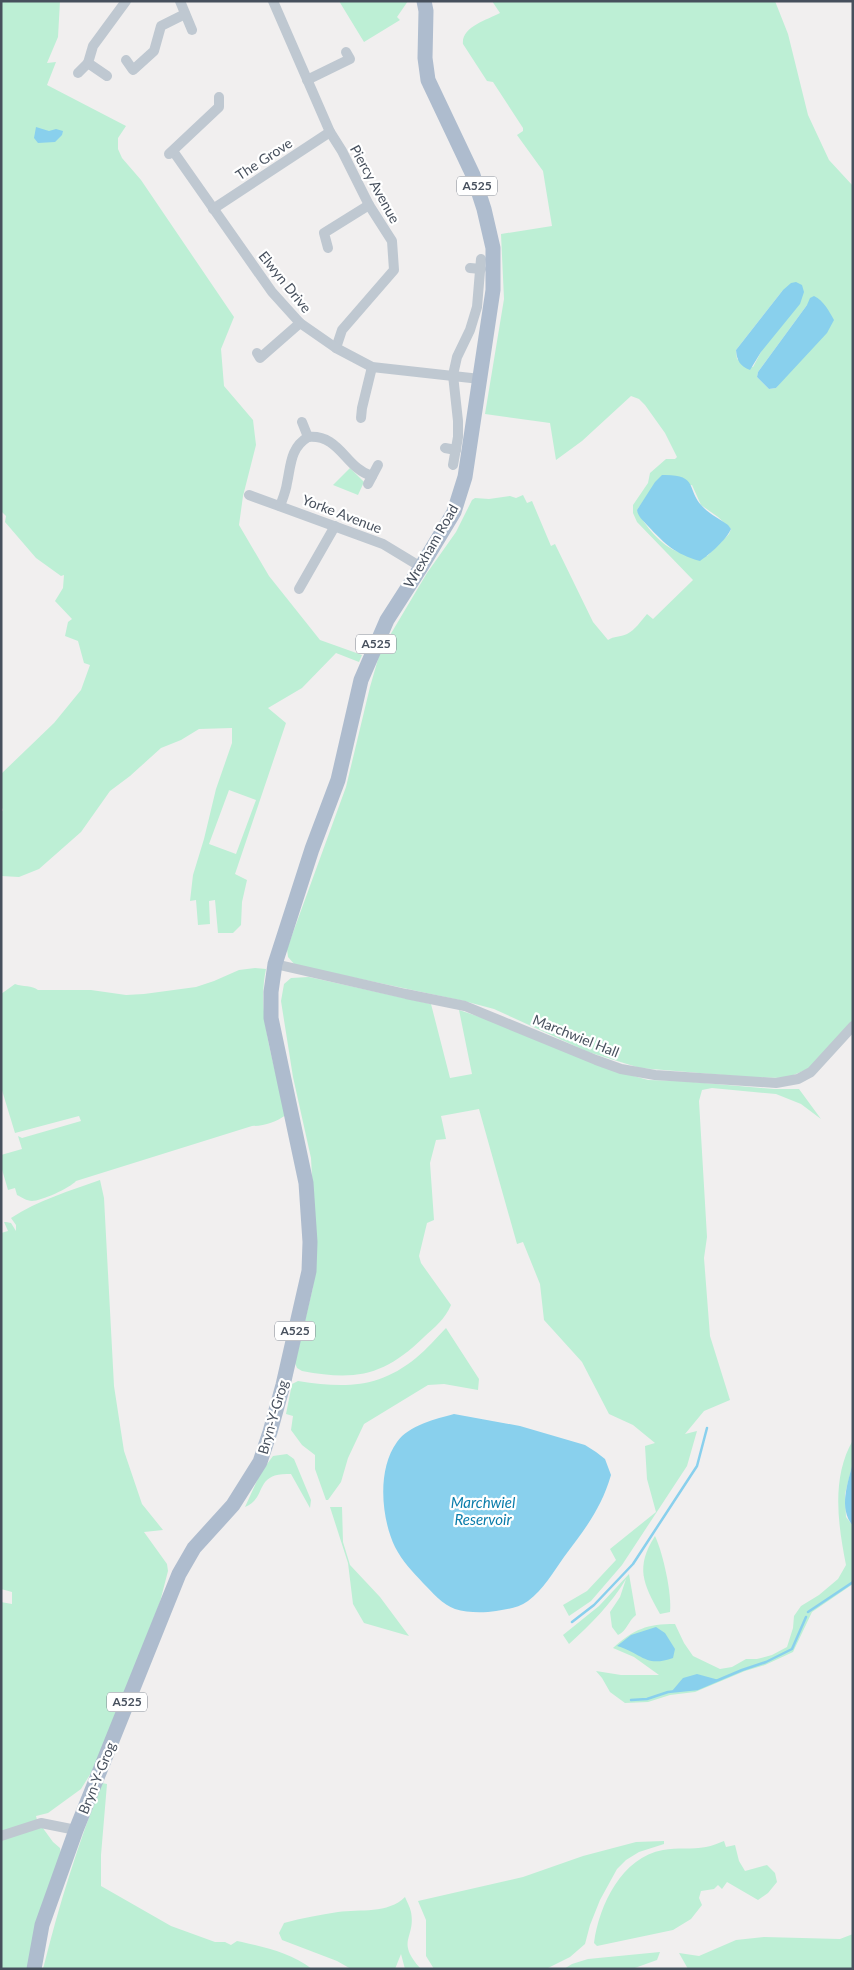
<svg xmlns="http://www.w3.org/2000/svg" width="854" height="1970" font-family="Lato,sans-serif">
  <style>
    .green { fill: #bdefd5; fill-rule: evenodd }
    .water { fill: #89d0ed }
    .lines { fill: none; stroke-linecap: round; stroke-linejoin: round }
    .stream { stroke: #89d0ed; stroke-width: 2.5 }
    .street { stroke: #bfc8d1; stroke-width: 10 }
    .primary { stroke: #aebcce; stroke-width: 15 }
    .labels { text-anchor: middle; stroke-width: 4.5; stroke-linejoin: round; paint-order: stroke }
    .shield { fill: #fff; stroke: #7e848e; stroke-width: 1 }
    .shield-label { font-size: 12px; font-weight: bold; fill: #47505d }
    .street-label { font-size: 14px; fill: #47505d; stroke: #fff }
    .water-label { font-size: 15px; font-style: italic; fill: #0b7dab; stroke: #fff }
  </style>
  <rect width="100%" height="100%" fill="#f1efef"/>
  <!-- green -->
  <g class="green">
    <path d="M1 1H60L58 37 47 63 56 62 47 85 126 126 118 138V149L122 158 141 180 234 317 221 349 224 386 253 420 256 445 243 496 239 525 269 576 320 640 362 655 359 662 336 653 302 688 268 708 286 723 235 874 247 880 242 902 241 925 233 933H218L215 900 209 901 210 924 198 925 196 900 190 901 193 875 204 839 216 789 232 743V728L199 729 181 740 161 748 130 776 110 791 81 832 39 869 19 877 1 876V813L3 810 1 806V774L54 723 81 690 90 665 84 663 78 641 65 636 68 622 72 619 55 601 63 588 64 575 61 576 36 558 5 522 6 516 1 511ZM229 790 256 800 236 854 209 844Z"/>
    <polygon points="339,1 408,1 397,17 400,20 364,42"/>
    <path d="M492 1H775L788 34 808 115 829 160 853 186V1022L808 1069 786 1078 747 1077 640 1068 588 1052 494 1009 464 1001 295 965 288 957 287 949 346 787 370 687 380 652 427 573 456 532 472 500 475 498 489 499 510 496 516 498 523 495 527 503 532 501 551 546 555 544 593 622 608 640C614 636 620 637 627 634 635 630 641 621 647 614L653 619 693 580 637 522 633 513V505L648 483 650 473 666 459H675L677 457 665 433 645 405 639 399 631 396 582 441 556 460 550 423 485 414 504 299 501 234 552 226 543 171 517 135 523 131V128L493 82 487 81 463 44C461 27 487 20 500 13ZM783 290 761 352 753 367 737 359 736 350ZM807 305 789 372 776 388 769 389 757 377 758 372ZM692 485 701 505 718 517 731 529 729 534 707 556C698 555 687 555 679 552 661 546 645 526 637 510L646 497Z"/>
    <polygon points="350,468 364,482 358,495 333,485"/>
    <path d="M255 968 266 969C256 1016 276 1069 286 1115 276 1122 265 1126 252 1126L76 1181C70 1188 41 1201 32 1201 27 1201 21 1197 17 1195L15 1188 8 1190 1 1166V1155L22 1149 18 1136 22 1138 81 1121 79 1116 15 1133 1 1087V994L15 984C23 987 32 985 38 990H91L126 995 144 994 196 987 214 981 239 970Z"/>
    <path d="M309 977 431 1004 450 1078 472 1074 459 1010 492 1021 616 1071 648 1080 682 1081 774 1089H799L821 1119 801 1104 776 1094 712 1088 702 1090 699 1101 707 1237 704 1258 710 1336 730 1400 704 1411 685 1434 697 1431 687 1466 622 1565 591 1601 569 1616 563 1605 587 1591 616 1560 610 1549 656 1512 647 1479 645 1446 655 1443 633 1425 609 1414 582 1362 544 1320 540 1284 523 1242 517 1244 479 1109 441 1116 446 1139 436 1140 430 1163 434 1220 427 1223 419 1256 421 1263 451 1305C445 1319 435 1327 424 1337 384 1376 356 1381 302 1371L297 1368 295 1363 313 1287 316 1251 311 1158 293 1077 281 1001 284 984 291 978Z"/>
    <path d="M100 1180 104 1198 114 1386 124 1451 142 1504 163 1530 144 1532 167 1564 168 1571 160 1602 99 1760 81 1789 48 1813 36 1816 37 1820 53 1842 60 1848 61 1854 27 1969H1V1602L12 1604V1592L1 1589V1233L8 1231 4 1222H6L11 1223 16 1231V1225L11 1218C38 1200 70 1191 100 1180Z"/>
    <path d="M446 1328 479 1379 478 1390 444 1384 428 1385 364 1424 348 1458 341 1482 328 1500H326L315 1469V1455L302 1445 291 1430 293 1416 286 1414 292 1384 298 1381C344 1388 378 1389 416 1358 427 1349 436 1338 446 1328Z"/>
    <path d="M853 1440V1462L845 1494 846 1517 853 1526V1584L812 1612 793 1652 765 1665 745 1671 695 1692 670 1695 648 1702 625 1703 610 1692 602 1678 596 1671 621 1675H659L634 1657 613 1648C634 1629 647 1624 675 1624L684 1643 693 1656 720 1669 732 1667 746 1659H757L772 1655 787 1647 793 1628 794 1616 801 1606 819 1595 838 1579 846 1565C838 1524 831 1478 853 1440Z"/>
    <path d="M287 1454 294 1459 311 1500 310 1508 291 1474C253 1472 268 1498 245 1507L261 1472 273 1456Z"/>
    <polygon points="330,1507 342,1507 343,1542 350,1565 380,1597 409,1636 364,1623 353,1604 348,1563"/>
    <path d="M655 1536C663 1553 672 1594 670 1612L660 1614C643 1584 635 1567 655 1536Z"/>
    <path d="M629 1574 636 1615C628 1621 627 1631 618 1635L612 1627 610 1612 620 1597 626 1579C611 1604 591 1624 569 1644L563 1635 599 1606Z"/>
    <path d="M102 1783 107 1784 101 1855V1886L171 1926 215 1942H225L231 1945 237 1941 242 1942C267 1948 291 1953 312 1969H43C59 1905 78 1844 102 1783Z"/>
    <polygon points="664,1841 664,1844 639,1852 626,1860 617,1869 600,1900 590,1925 585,1944 570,1957 546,1969 434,1969 426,1956 426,1920 418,1901 523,1877 583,1856 636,1842"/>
    <path d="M724 1841 726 1847 735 1845 739 1861 745 1871 767 1865 775 1873 777 1882 768 1893 758 1900 727 1882 722 1889 718 1885 714 1889 701 1891 699 1898 702 1905 691 1919 673 1930 597 1946 594 1943C599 1905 622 1857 663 1850 677 1847 692 1850 706 1847 712 1846 718 1843 724 1841Z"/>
    <path d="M405 1897C407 1902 410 1907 411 1912 416 1939 395 1940 421 1969H405L401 1954 395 1969H351L337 1961 282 1940 279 1933 284 1923C302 1918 320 1915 338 1912 360 1909 388 1914 405 1897Z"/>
    <polygon points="853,1934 853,1969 688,1969 679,1953 699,1956 736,1940 764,1937 840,1939"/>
    <polygon points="660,1952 657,1960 632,1969 564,1969 572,1964 588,1959"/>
  </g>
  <!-- water -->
  <g class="water">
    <polygon points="36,127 49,131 56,129 63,131 62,135 55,142 38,143 34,138"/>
    <path d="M796 282 802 285 804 292 800 304 761 352 750 370C740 366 737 361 736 350L783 290 791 283Z"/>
    <path d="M814 296C824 301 829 311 834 320L827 333 776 388 769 389 757 377 758 372 807 305 810 298Z"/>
    <path d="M662 475C699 474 686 489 702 506 709 514 720 519 728 525L731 529C726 540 710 554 700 561 675 554 665 544 648 526 643 520 638 517 637 510L655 482Z"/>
    <path d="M454 1414 520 1426 585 1445 596 1452 605 1459 611 1475C601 1509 585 1529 564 1557 554 1571 543 1590 528 1601 518 1608 508 1609 496 1611 484 1613 467 1613 455 1609 443 1605 432 1592 423 1583 413 1572 402 1561 395 1547 381 1518 377 1469 397 1442 409 1425 436 1419 454 1414Z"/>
    <path d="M853 1462V1526C838 1508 848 1483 853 1462Z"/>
    <path d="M656 1627 665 1633 675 1649 673 1658C645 1668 642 1653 617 1646L631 1635Z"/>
    <polygon points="697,1674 719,1680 697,1689 672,1691 683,1678"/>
  </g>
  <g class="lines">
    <!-- stream -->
    <g class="stream">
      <polyline points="808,1612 853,1582"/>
      <polyline points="572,1622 594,1605 633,1564 697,1466 707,1428"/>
      <polyline points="631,1700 647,1699 668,1692 697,1689 742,1670 766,1662 792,1649 806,1617"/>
    </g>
    <!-- street -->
    <g class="street">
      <polyline points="180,1 192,30"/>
      <polyline points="273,1 330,132 342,151 369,205 392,241 394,270 342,330 336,348"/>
      <polyline points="126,60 133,70 154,51 161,26 185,14"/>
      <polyline points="78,73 88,63"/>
      <polyline points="107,76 88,63 93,46 126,1"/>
      <polyline points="307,80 350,59 346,52"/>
      <polyline points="173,151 272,292 300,323 336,348 372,367 480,379"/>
      <polyline points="169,154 219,107 219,97"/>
      <polyline points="213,209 330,132"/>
      <polyline points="328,248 324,233 369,205"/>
      <polyline points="470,268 481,269"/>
      <polyline points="257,353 260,358 300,323"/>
      <polyline points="361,418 362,408 372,367"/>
      <path d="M308 437C340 434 345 468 372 476"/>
      <polyline points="445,448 456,450"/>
      <polyline points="453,465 458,437 458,421 453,375 457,357 470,330 477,307 481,259"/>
      <polyline points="368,484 378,465"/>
      <polyline points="249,495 383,544 421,567"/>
      <path d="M280 506C283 498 286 491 287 483 291 465 290 448 308 437L302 422"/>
      <polyline points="299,589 335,526"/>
      <polyline points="275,964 406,994 465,1006 596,1060 621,1069 655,1075 776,1083 798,1079 811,1072 853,1026"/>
      <polyline points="1,1836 41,1823 76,1830"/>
    </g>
    <!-- primary -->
    <polyline class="primary" points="34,1969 42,1925 76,1830 179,1574 194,1548 233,1505 260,1462 270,1432 283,1385 309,1271 310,1242 306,1183 271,1018 271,992 275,964 312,849 338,780 361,680 387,620 421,567 454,512 465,477 493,290 493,248 484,209 473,175 428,80 425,58 426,11 424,1"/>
  </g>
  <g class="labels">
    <!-- shield labels -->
    <g class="shield">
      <rect x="457" y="176.5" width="40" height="19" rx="4"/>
      <rect x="356" y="634.5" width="40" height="19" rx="4"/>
      <rect x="275" y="1321.5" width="40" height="19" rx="4"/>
      <rect x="107" y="1692.5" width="40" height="19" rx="4"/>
    </g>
    <g class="shield-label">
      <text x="477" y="190">A525</text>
      <text x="376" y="648">A525</text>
      <text x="295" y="1335">A525</text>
      <text x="127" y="1706">A525</text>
    </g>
    <!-- street labels -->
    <g class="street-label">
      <text transform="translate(264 159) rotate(-33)" y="5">The Grove</text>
      <text transform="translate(375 184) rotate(61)" y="5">Piercy Avenue</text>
      <text transform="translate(285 282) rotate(51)" y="5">Elwyn Drive</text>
      <text transform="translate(342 514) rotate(21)" y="5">Yorke Avenue</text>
      <text transform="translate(431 546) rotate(-60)" y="5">Wrexham Road</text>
      <text transform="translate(576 1036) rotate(22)" y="5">Marchwiel Hall</text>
      <text transform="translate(273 1417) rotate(-74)" y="5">Bryn-Y-Grog</text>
      <text transform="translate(97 1778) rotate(-68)" y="5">Bryn-Y-Grog</text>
    </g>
    <!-- water labels -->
    <g class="water-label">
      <text x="483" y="1508">Marchwiel<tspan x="483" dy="17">Reservoir</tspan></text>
    </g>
  </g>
  <!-- border -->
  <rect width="854" height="1970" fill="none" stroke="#47505d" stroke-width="5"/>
</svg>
